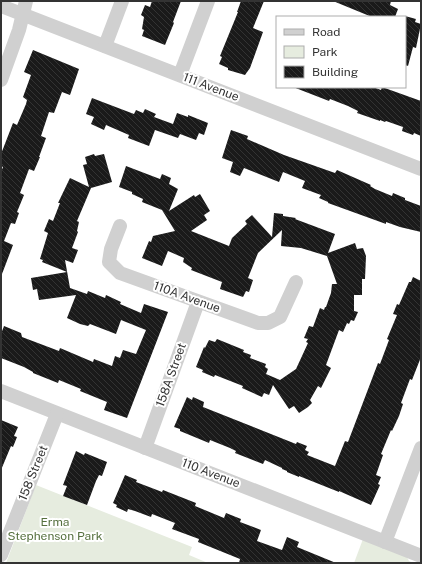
<svg xmlns="http://www.w3.org/2000/svg" width="422" height="564" font-family="'Public Sans',sans-serif">
  <style>
    .green { fill: #e6ecdf }
    .building { fill: url(#building-back-hatch) }
    .lines { fill: none; stroke-linecap: round; stroke-linejoin: round }
    .street { stroke: #d0d0d0; stroke-width: 14 }
    .labels { text-anchor: middle; stroke-width: 4; stroke-linejoin: round; paint-order: stroke }
    .street-label { font-size: 12px; fill: #333; stroke: #fff }
    .park-label { font-size: 12px; fill: #56703f; stroke: #fff }
  </style>
  <defs>
    <pattern id="building-back-hatch" width="6" height="6" patternUnits="userSpaceOnUse"><rect width="6" height="6" fill="#1a1a1a"/><path d="M-1 5l2 2M0 0l6 6M5-1l2 2" fill="none" stroke="#333"/></pattern>
  </defs>
  <rect width="100%" height="100%" fill="#fff"/>
  <!-- green -->
  <g class="green">
    <polygon points="36,485 192,547 189,555 208,563 6,563"/>
    <polygon points="363,539 407,557 409,561 413,563 354,563"/>
  </g>
  <!-- building -->
  <g class="building">
    <polygon points="152,1 181,1 173,22 174,23 165,45 142,36 144,30 142,29 144,17 141,15 145,5 150,7"/>
    <polygon points="241,1 264,1 253,28 263,32 250,68 245,75 228,70 228,68 219,64 222,57 220,56 238,12 237,12"/>
    <polygon points="333,1 391,1 390,5 398,9 395,17 372,17"/>
    <polygon points="405,16 416,19 415,22 421,24 416,48 413,47 408,66 405,65"/>
    <polygon points="33,50 79,69 70,95 62,92 54,113 49,112 41,136 46,138 39,157 40,157 34,171 29,169 20,193 24,195 17,212 19,213 15,224 11,223 4,241 13,245 2,274 1,172 3,167 1,166 1,154 13,123 17,125 26,104 27,100 23,97 31,75 24,72"/>
    <polygon points="293,87 373,87 381,90 382,87 421,101 421,136 414,133 413,135 402,131 403,127 386,121 385,122 380,120 380,121 357,113 358,111 348,106 330,99 329,101"/>
    <polygon points="92,98 134,114 136,110 143,113 145,109 156,114 154,117 173,124 177,113 188,117 188,115 208,123 204,135 199,133 196,140 180,134 178,138 155,130 149,146 128,138 129,135 106,125 104,130 91,124 94,117 86,114"/>
    <polygon points="231,130 248,136 247,139 284,155 335,173 337,170 371,185 370,186 375,189 392,196 393,193 405,198 405,200 421,206 421,232 400,227 386,222 386,224 328,203 328,202 319,198 321,195 302,188 305,181 283,172 279,182 244,168 240,176 230,172 233,162 222,158"/>
    <polygon points="94,154 95,156 104,154 112,182 91,188 77,221 79,222 77,231 78,232 72,248 78,250 73,263 65,260 70,288 87,294 88,291 105,298 106,295 121,302 120,304 141,313 144,304 168,312 127,418 104,410 107,402 80,391 81,389 59,380 58,383 33,373 33,372 24,367 1,358 1,334 4,326 21,333 22,337 59,351 60,348 93,362 94,359 112,366 115,356 120,358 123,350 136,354 146,330 121,320 116,334 90,324 88,326 80,324 67,318 76,295 39,300 37,289 33,290 31,278 67,272 42,262 43,260 40,259 48,233 44,231 49,219 53,221 60,203 58,203 70,178 89,187 83,165 87,164 85,157"/>
    <polygon points="126,166 160,179 162,174 171,178 169,184 178,189 169,211 194,195 195,197 200,194 210,211 204,215 207,220 191,231 229,246 232,238 247,224 245,221 252,215 272,237 274,213 283,214 283,216 296,218 295,219 335,234 328,253 355,243 357,249 363,248 366,256 365,279 362,279 362,295 354,295 354,311 358,312 354,321 351,320 349,324 347,323 343,332 339,330 326,365 331,368 321,388 318,386 310,400 312,403 308,407 299,413 294,406 289,409 273,385 269,395 264,393 262,397 242,388 243,386 215,375 214,377 202,372 203,370 196,367 204,347 205,348 209,340 215,342 217,339 244,350 243,352 251,355 250,358 266,364 265,367 268,369 266,374 280,380 296,369 308,343 306,342 308,339 304,338 309,326 313,327 320,308 324,310 325,307 326,307 331,293 332,284 337,284 327,256 301,248 281,246 282,230 258,253 248,278 253,280 249,292 246,291 243,297 220,289 222,282 191,270 192,268 183,262 184,258 168,251 162,266 142,258 149,241 151,242 153,236 175,231 162,210 142,202 143,199 132,194 132,192 119,187"/>
    <polygon points="413,277 421,281 421,357 412,380 410,379 401,403 403,404 399,416 392,431 391,430 381,454 383,455 376,475 381,477 378,484 380,485 371,505 339,491 339,492 299,476 299,477 287,472 287,471 282,469 282,468 265,460 263,464 235,453 236,451 230,448 210,440 209,443 180,431 180,429 174,427 187,397 192,400 193,397 204,402 203,407 296,444 297,442 307,446 305,450 309,452 307,455 335,466 345,441 348,442 378,363 380,364 389,340 387,339 397,315 393,314 397,304 399,305 409,282 411,282"/>
    <polygon points="1,420 18,427 14,436 17,437 13,447 11,446 1,470"/>
    <polygon points="76,451 84,455 85,453 107,462 102,476 99,475 96,481 87,505 63,496 67,486 63,485"/>
    <polygon points="125,475 137,480 136,482 157,490 162,492 163,490 196,503 195,506 224,518 226,513 241,519 240,522 261,530 257,541 282,550 287,537 299,542 297,547 336,563 239,563 240,559 198,542 199,539 172,529 175,523 152,514 151,517 135,511 128,509 127,512 116,507 117,505 113,503"/>
  </g>
  <g class="lines">
    <!-- street -->
    <g class="street">
      <polyline points="1,6 421,169"/>
      <polyline points="105,46 122,1"/>
      <polyline points="180,75 208,1"/>
      <polyline points="1,80 19,30 26,1"/>
      <polyline points="120,226 111,249 109,262 120,273 258,323 268,323 280,317 296,282"/>
      <polyline points="1,391 421,556"/>
      <polyline points="145,448 198,302"/>
      <polyline points="385,542 421,448"/>
      <polyline points="1,555 57,414"/>
    </g>
  </g>
  <g class="labels">
    <!-- street labels -->
    <g class="street-label">
      <text transform="translate(211 87) rotate(21)" y="4">111 Avenue</text>
      <text transform="translate(187 297) rotate(20)" y="4">110A Avenue</text>
      <text transform="translate(171 375) rotate(-70)" y="4">158A Street</text>
      <text transform="translate(33 473) rotate(-68)" y="4">158 Street</text>
      <text transform="translate(211 473) rotate(21)" y="4">110 Avenue</text>
    </g>
    <!-- park labels -->
    <g class="park-label">
      <text x="55" y="526">Erma<tspan x="55" dy="14">Stephenson Park</tspan></text>
    </g>
  </g>
  <!-- border -->
  <rect width="422" height="564" fill="none" stroke="#333333" stroke-width="4"/>
  <!-- legend -->
  <rect x="276" y="16" width="130" height="72" fill="#ffffff" stroke="#adadad"/>
  <rect x="284" y="29" width="20" height="6" fill="#d0d0d0" stroke="#adadad"/>
  <text x="312" y="36" font-size="12" fill="#333333">Road</text>
  <rect x="284" y="46" width="20" height="12" fill="#e6ecdf" stroke="#adadad"/>
  <text x="312" y="56" font-size="12" fill="#333333">Park</text>
  <rect x="284" y="66" width="20" height="12" fill="url(#building-back-hatch)" stroke="#adadad"/>
  <text x="312" y="76" font-size="12" fill="#333333">Building</text>
</svg>
